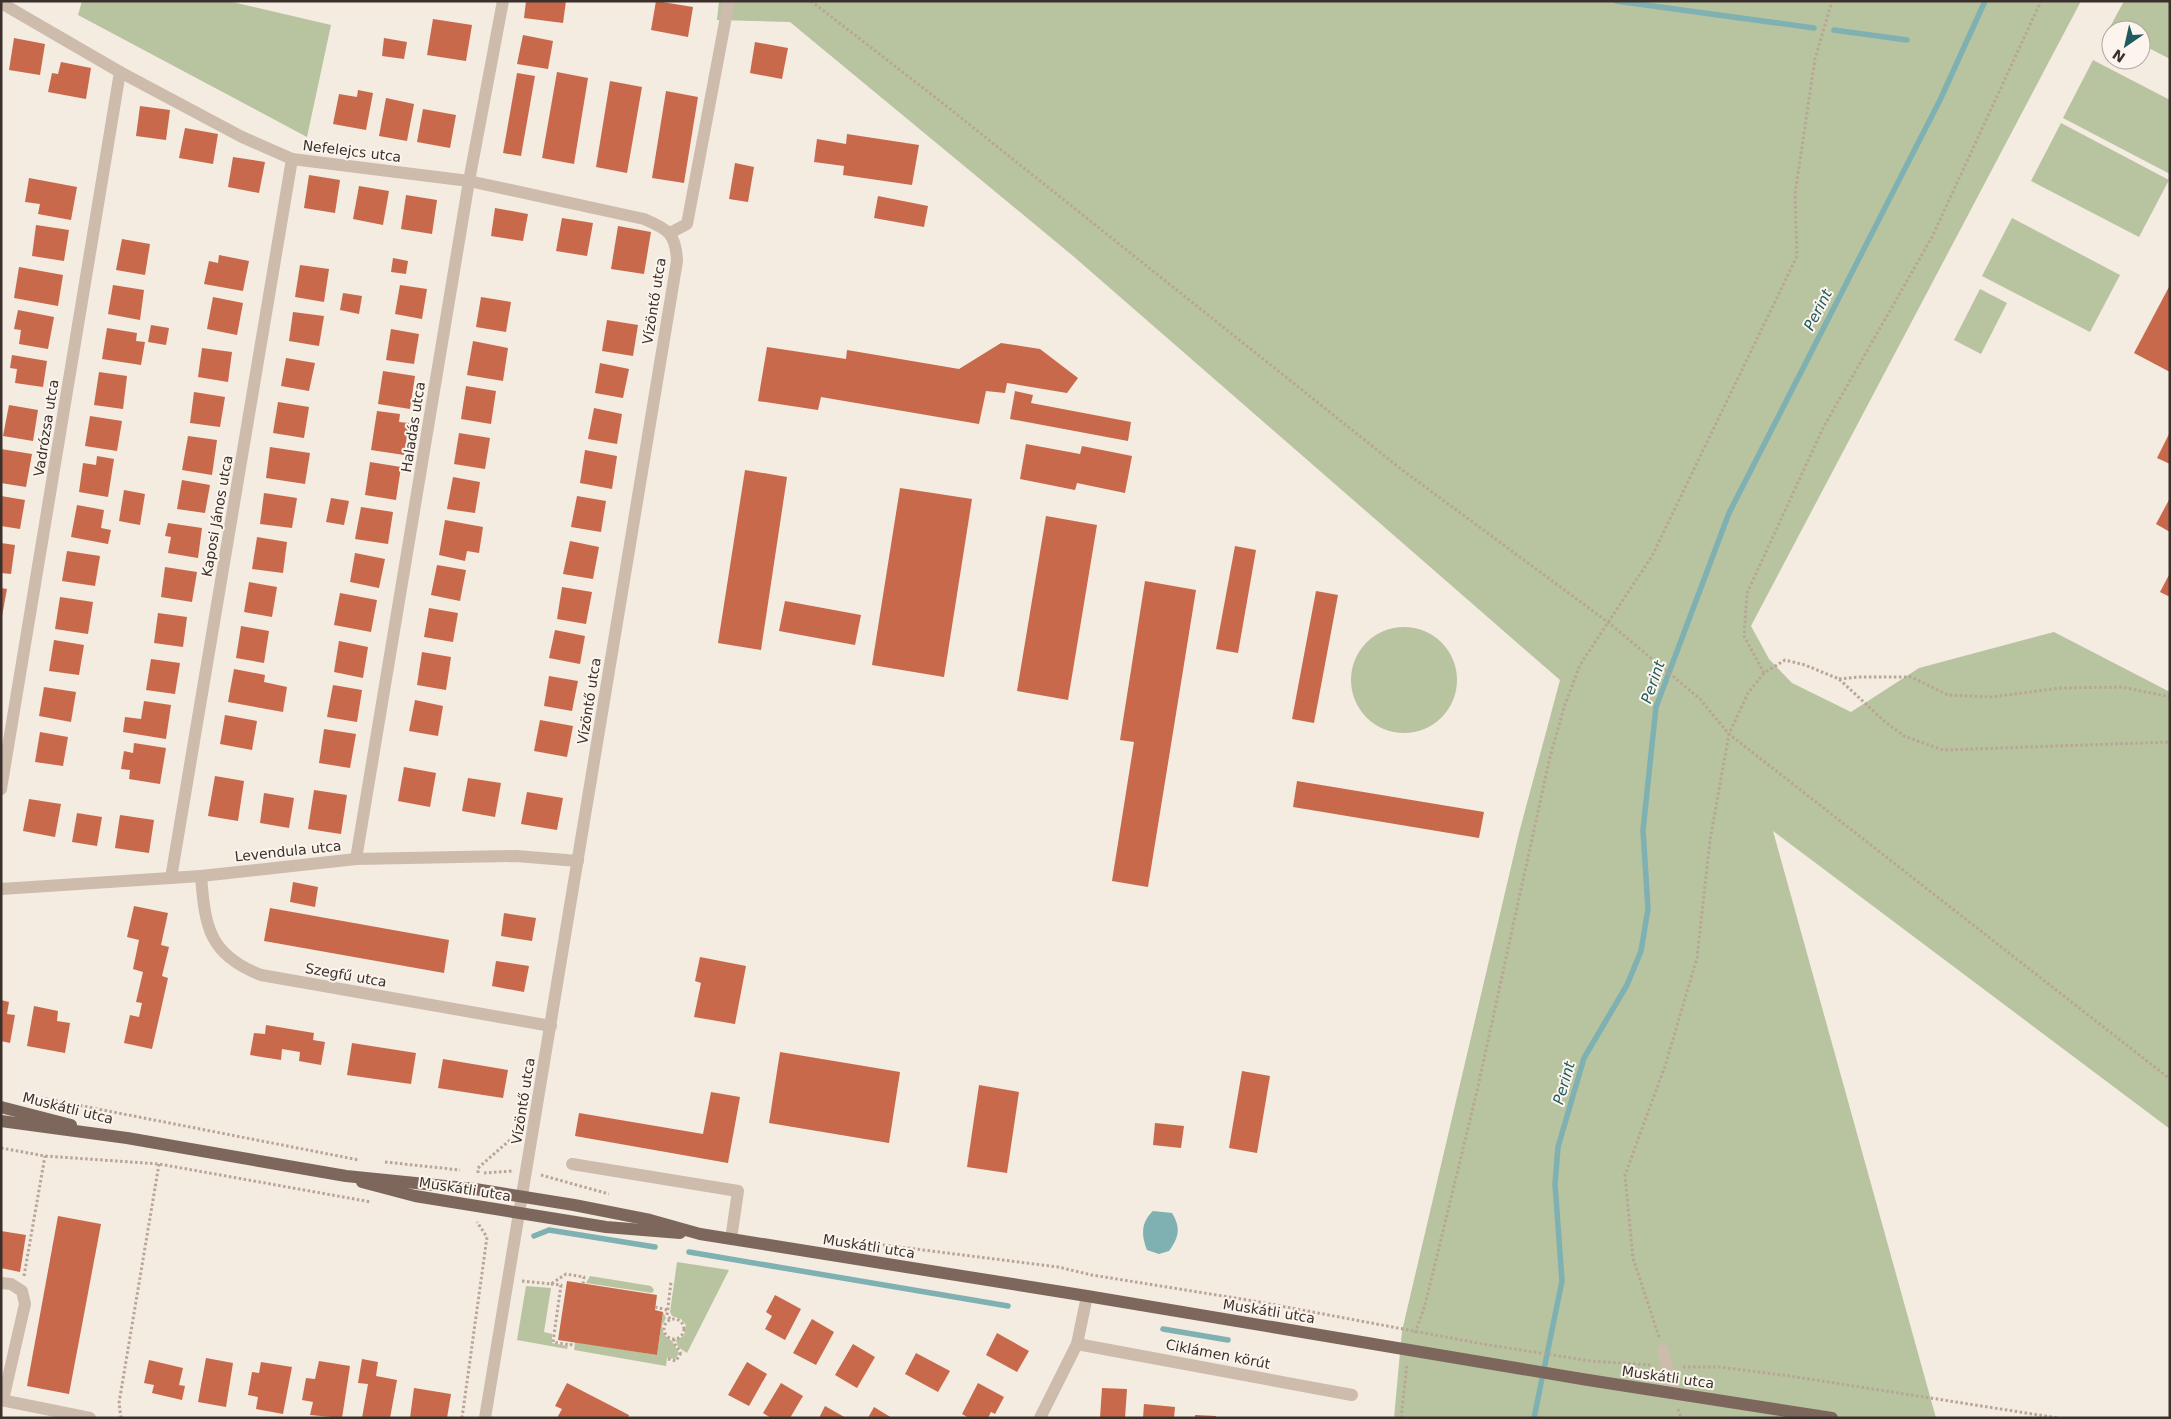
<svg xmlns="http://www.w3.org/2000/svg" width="2171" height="1419" font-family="'DejaVu Sans',sans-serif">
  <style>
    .green { fill: #b8c4a0 }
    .water { fill: #7fb0b2 }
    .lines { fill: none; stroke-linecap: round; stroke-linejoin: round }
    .stream { stroke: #7fb0b2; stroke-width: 5.5 }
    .building { fill: #c8694b }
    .path { stroke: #b9a596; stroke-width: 3; stroke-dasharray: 2.5 2.5; stroke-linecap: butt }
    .minor { stroke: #cdbbac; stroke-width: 12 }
    .major { stroke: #7d675c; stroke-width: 12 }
    .labels { text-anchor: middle; stroke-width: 4; stroke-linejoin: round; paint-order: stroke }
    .street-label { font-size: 14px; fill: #3b302b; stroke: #fbf5ee }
    .water-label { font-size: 15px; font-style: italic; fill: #1f5a5e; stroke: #fbf5ee }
  </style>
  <rect width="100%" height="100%" fill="#f4ebe1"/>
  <!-- green -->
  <g class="green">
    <polygon points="82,1 228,1 331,25 307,137 78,15"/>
    <polygon points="719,1 2081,1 1751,626 1769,659 1792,683 1851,712 1919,668 2054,632 2170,692 2170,1129 1773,831 1936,1418 1394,1418 1402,1331 1519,833 1560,680 1073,256 790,22 717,20"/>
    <polygon points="2124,1 2170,1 2170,59 2141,44 2141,30 2115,30 2110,27"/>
    <polygon points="2093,60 2170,100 2170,174 2063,118"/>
    <polygon points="2061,123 2169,180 2139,237 2031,181"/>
    <polygon points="2012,218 2120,275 2090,332 1982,276"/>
    <polygon points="1980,289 2007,303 1981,354 1954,340"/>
    <circle cx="1404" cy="680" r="53"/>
    <polygon points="677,1262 729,1270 687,1353 678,1347 676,1340 684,1336 686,1325 681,1319 672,1316 670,1312"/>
    <polygon points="590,1276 651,1286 654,1290 652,1293 586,1283"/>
    <polygon points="526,1286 551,1288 544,1332 552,1334 552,1343 568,1346 567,1349 517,1340"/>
    <polygon points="663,1312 666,1318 662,1326 664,1335 672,1341 679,1353 675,1359 667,1358 666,1366 574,1350 575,1342 657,1355"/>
  </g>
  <!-- water -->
  <path class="water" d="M1153 1211 1172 1213C1181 1228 1179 1237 1169 1251L1159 1254 1147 1250C1141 1235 1141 1222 1153 1211Z"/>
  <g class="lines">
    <!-- stream -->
    <g class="stream">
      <polyline points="1616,1 1814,28"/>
      <polyline points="1834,30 1907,40"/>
      <polyline points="534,1236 549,1230 655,1247"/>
      <polyline points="689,1252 1008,1306"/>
      <polyline points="1163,1329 1228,1340"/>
      <polyline points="1534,1418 1562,1281 1555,1184 1558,1147 1584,1058 1627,985 1641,951 1648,909 1643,830 1656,707 1729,513 1940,100 1985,1"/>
    </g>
  </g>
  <!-- building -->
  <g class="building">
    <polygon points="526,1 566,1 563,23 524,18"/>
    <polygon points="656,1 693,7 688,37 651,30"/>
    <polygon points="433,19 472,25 466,61 427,55"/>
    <polygon points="523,35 553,41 548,69 517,64"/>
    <polygon points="14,38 45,44 40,75 9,70"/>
    <polygon points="384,38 407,42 404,59 382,56"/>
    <polygon points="755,42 788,48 782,79 750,73"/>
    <polygon points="61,62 91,68 86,99 48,92 52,73 58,74"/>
    <polygon points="557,72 588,78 574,164 542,158"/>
    <polygon points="517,73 535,76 521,156 503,153"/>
    <polygon points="610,81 642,87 627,173 596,167"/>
    <polygon points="358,90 373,93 366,130 333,124 339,94 357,97"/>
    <polygon points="666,91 698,97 684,183 652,178"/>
    <polygon points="386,98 414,104 407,141 379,136"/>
    <polygon points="140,106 170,110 166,140 136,136"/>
    <polygon points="423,109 456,115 450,148 417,142"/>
    <polygon points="185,128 218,134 213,164 179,158"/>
    <polygon points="847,134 919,145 912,185 843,175 844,166 814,162 817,139 846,144"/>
    <polygon points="233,157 265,162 259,193 228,187"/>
    <polygon points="735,163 754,167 748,202 729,199"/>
    <polygon points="309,175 340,180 335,213 304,208"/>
    <polygon points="29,178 77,187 71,220 38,214 40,204 25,202"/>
    <polygon points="359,186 389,191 383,225 353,219"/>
    <polygon points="406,195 437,200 432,234 401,229"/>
    <polygon points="878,196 928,206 924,227 874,218"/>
    <polygon points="495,208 528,214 523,241 491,236"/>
    <polygon points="562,218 593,223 587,256 556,251"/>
    <polygon points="36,225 69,230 64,261 32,256"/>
    <polygon points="618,226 651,232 644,274 611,269"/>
    <polygon points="122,239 150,244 145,275 116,270"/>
    <polygon points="219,255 249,261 243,291 204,284 209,261 218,263"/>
    <polygon points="393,258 408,261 406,274 391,272"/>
    <polygon points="300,265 329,269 324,302 295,297"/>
    <polygon points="19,267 63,275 58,306 14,298"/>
    <polygon points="113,285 144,290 140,320 108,314"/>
    <polygon points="400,285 427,289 422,319 395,314"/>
    <polygon points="2170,285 2170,372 2134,353"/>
    <polygon points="343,293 362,296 359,314 340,310"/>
    <polygon points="213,297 243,303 237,335 207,329"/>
    <polygon points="481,297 511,302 506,332 476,327"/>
    <polygon points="18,310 54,317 48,349 19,344 21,330 14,329"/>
    <polygon points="293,312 324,316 319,346 289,341"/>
    <polygon points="607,320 638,325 633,356 602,351"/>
    <polygon points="151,325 169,328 166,345 148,342"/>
    <polygon points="107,328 137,333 136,341 145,342 141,365 102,359"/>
    <polygon points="391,329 419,334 414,364 386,360"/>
    <polygon points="473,341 508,348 503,381 467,375"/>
    <polygon points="1001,343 1040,349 1078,378 1067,393 1007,383 1005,393 986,391 979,424 821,397 818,410 758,401 767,347 846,359 847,350 959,369"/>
    <polygon points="202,348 232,352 228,382 198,377"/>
    <polygon points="12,355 47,361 43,387 15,383 17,369 10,368"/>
    <polygon points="286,358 315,363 309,391 281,386"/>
    <polygon points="600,363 629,369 623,398 595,393"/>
    <polygon points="383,371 415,376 410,409 378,404"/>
    <polygon points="99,372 127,376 123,409 94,405"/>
    <polygon points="466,386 496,391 491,424 461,419"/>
    <polygon points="1015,391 1033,395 1031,403 1131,422 1128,441 1010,419"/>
    <polygon points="194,392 225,397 220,427 190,423"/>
    <polygon points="278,402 309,407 304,438 273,433"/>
    <polygon points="9,405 38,410 33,441 3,436"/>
    <polygon points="594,408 622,414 617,444 588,439"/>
    <polygon points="377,411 400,414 399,422 409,423 404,455 371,450"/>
    <polygon points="90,416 122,421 117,451 85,446"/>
    <polygon points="2170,432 2170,464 2157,458"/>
    <polygon points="459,433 490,438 485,469 454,464"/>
    <polygon points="188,436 217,440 212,475 182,470"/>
    <polygon points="1026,444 1080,454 1082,446 1132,456 1125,493 1077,483 1075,490 1020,479"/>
    <polygon points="270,447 310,453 305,484 266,478"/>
    <polygon points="1,449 32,454 26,487 1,483"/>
    <polygon points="585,450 617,456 612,489 580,483"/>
    <polygon points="97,456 114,459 108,497 79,492 83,463 96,465"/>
    <polygon points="370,462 401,467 396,500 365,495"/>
    <polygon points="745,470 787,477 761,650 718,643"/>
    <polygon points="453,477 480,482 475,513 447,509"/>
    <polygon points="182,480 210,485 205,513 177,509"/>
    <polygon points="900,488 972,499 944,677 872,665"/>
    <polygon points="124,490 145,494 140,525 119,521"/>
    <polygon points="264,493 297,498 292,528 260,524"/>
    <polygon points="1,496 25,500 20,529 1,526"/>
    <polygon points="577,496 606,501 601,532 571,527"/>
    <polygon points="331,498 349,501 344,525 326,522"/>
    <polygon points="2170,498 2170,532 2156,524"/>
    <polygon points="77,505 104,510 101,528 111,530 108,544 71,537"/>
    <polygon points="361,507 393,512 388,544 355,539"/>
    <polygon points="1046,516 1097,525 1068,700 1017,691"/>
    <polygon points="445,520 483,527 479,553 467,551 465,561 439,555"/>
    <polygon points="168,523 202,528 198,558 168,553 171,537 165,536"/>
    <polygon points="257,537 287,542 283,573 252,569"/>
    <polygon points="570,541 599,547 593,579 563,574"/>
    <polygon points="1,543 15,545 11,574 1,573"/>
    <polygon points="1235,546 1256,550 1238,653 1216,649"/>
    <polygon points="67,551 100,556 95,586 62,581"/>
    <polygon points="355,553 385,559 379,588 350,582"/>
    <polygon points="437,565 466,570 460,601 431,595"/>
    <polygon points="165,567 197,572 192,602 161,597"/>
    <polygon points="2170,573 2170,597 2160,592"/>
    <polygon points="1145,581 1196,590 1148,887 1112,881 1134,742 1120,740"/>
    <polygon points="249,582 277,587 272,617 244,612"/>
    <polygon points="562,587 592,592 586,624 557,619"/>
    <polygon points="1,588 7,589 2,616 1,616"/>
    <polygon points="1316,591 1338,595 1314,723 1292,719"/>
    <polygon points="340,593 377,600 371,632 334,625"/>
    <polygon points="60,597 93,602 88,634 55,629"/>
    <polygon points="785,601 861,615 855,645 779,631"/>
    <polygon points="429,608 458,613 453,642 424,637"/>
    <polygon points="158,613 187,617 183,647 154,643"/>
    <polygon points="241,626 269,631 264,663 236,658"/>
    <polygon points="555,630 585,636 580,664 549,658"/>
    <polygon points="54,640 84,645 79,675 49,671"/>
    <polygon points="339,641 368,647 363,678 334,672"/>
    <polygon points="422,652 451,657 446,690 417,685"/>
    <polygon points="151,659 180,663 175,694 146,690"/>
    <polygon points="234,669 265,675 264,682 287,687 283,712 228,702"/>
    <polygon points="549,676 578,681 572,711 544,706"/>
    <polygon points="333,685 362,690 357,722 327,717"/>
    <polygon points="44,687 76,692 71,722 39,716"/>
    <polygon points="415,700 443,706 438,736 409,731"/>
    <polygon points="144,701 171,705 166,739 123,732 125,717 141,719"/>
    <polygon points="225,715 257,721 252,750 220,744"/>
    <polygon points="540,720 573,726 567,757 534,751"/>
    <polygon points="324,729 356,734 350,768 319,763"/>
    <polygon points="40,732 68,737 63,766 35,762"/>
    <polygon points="134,743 166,748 160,784 129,779 130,770 121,769 124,751 133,753"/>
    <polygon points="404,767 436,773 430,807 398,801"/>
    <polygon points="215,776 244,781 238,821 208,816"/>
    <polygon points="468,778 501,783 495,817 462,811"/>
    <polygon points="1297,781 1484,812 1479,838 1293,807"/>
    <polygon points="314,790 347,795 341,834 308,829"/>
    <polygon points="527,792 563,798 557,830 521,824"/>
    <polygon points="264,793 294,798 289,828 260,823"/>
    <polygon points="29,799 61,804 55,837 23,831"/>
    <polygon points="77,813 102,817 97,846 72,842"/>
    <polygon points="120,815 154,820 149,853 115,848"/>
    <polygon points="293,882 318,887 315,907 290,902"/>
    <polygon points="134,906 168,913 161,945 169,947 162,976 168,978 152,1049 124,1043 130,1015 139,1017 142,1003 136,1002 143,972 133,969 139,940 127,937"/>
    <polygon points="270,908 449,940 444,973 264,941"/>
    <polygon points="504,913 536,918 532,941 501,936"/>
    <polygon points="700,957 746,966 735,1024 694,1017 701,983 695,981"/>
    <polygon points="496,961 529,966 524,992 492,986"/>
    <polygon points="1,1000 9,1002 7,1014 15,1015 10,1043 1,1041"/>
    <polygon points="34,1006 58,1011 57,1021 70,1023 65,1053 27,1046"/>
    <polygon points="266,1025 314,1033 313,1040 325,1042 321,1065 299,1061 300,1052 282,1049 281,1060 250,1055 254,1033 265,1034"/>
    <polygon points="352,1043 416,1053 411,1084 347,1075"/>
    <polygon points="780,1052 900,1072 889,1143 769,1123"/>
    <polygon points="443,1059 508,1070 503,1098 438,1088"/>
    <polygon points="1242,1071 1270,1076 1257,1153 1229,1148"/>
    <polygon points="979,1085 1019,1092 1007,1173 967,1167"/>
    <polygon points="711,1092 740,1097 728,1163 575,1136 579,1113 703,1134"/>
    <polygon points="1155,1123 1184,1126 1181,1148 1153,1145"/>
    <polygon points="58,1216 101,1224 69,1394 27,1386"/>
    <polygon points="1,1231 26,1235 20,1272 1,1268"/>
    <polygon points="567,1281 657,1295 655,1310 663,1312 657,1355 558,1340"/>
    <polygon points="775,1295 801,1309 785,1340 765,1329 772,1316 766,1312"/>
    <polygon points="812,1319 834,1332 816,1365 793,1353"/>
    <polygon points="997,1333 1029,1351 1017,1372 986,1355"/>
    <polygon points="853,1344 875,1357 857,1388 835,1375"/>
    <polygon points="916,1353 950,1371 938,1392 905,1374"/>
    <polygon points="206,1358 233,1363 226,1407 198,1402"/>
    <polygon points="362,1359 378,1362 376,1376 397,1380 390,1418 362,1418 368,1384 358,1383"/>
    <polygon points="149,1360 183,1368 179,1385 185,1386 182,1400 152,1393 154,1385 144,1383"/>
    <polygon points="319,1361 350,1366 342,1418 310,1415 313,1402 302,1400 306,1378 315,1379"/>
    <polygon points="261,1362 292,1367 283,1414 256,1409 258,1397 248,1395 252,1372 259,1373"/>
    <polygon points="747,1362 767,1374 749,1406 728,1395"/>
    <polygon points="567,1383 629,1415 628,1418 557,1418 562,1409 555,1406"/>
    <polygon points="781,1383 803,1396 790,1418 771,1418 763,1413"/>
    <polygon points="978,1383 1004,1397 995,1414 991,1412 988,1418 969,1418 962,1414"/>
    <polygon points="414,1388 451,1394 447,1418 410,1418"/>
    <polygon points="1102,1388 1127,1389 1125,1418 1100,1418"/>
    <polygon points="1144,1404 1175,1407 1174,1418 1143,1418"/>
    <polygon points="825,1406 846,1418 819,1418"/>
    <polygon points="874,1407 892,1418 868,1418"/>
    <polygon points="1195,1415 1216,1416 1216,1418 1195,1418"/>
  </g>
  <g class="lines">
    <!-- path -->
    <g class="path">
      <polyline points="811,1 945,105 1401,469 1609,623 1699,698 1729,734 2170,1079"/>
      <polyline points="1764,673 1744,636 1747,593 1823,428 1932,237 2041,1"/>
      <polyline points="1839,679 1860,677 1911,677 1948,695 1992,697 2060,688 2122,687 2170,697"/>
      <polyline points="26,1095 359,1160"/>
      <polyline points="1,1148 45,1156 159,1164 371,1202"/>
      <polyline points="385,1162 460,1170"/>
      <polyline points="478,1173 478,1168 510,1140"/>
      <polyline points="484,1173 512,1171"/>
      <polyline points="541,1175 609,1194"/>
      <polyline points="868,1243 1058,1267 1092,1275 1254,1301 1483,1344 1591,1361 1651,1365"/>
      <polyline points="24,1276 45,1156"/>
      <polyline points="522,1281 551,1284 566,1274 584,1277 583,1284"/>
      <polyline points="551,1284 561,1285 553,1342 571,1345 571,1342"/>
      <polyline points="655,1307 667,1310"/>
      <polyline points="670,1319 667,1315 671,1282"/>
      <circle cx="674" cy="1329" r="10"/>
      <polyline points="1415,1333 1425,1305 1477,1091 1549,761 1564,707 1580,665 1652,556 1797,256 1795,194 1815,59 1832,1"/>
      <polyline points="1659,1337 1633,1258 1625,1175 1665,1066 1697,958 1710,840 1729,734 1748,693 1764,673 1785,660 1805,665 1839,679 1883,720 1904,736 1943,750 2170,742"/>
      <polyline points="674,1339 674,1343 681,1353"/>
      <polyline points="668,1359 676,1361 682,1351"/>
      <polyline points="1683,1367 1719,1367 1790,1376 2058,1418"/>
      <polyline points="1678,1409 1681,1418"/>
      <polyline points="121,1418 119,1403 159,1164"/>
      <polyline points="462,1418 487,1237 477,1222"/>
      <polyline points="1401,1418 1407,1364"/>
    </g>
    <!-- minor -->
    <g class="minor">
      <path d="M1 3 120 72 242 137 292 159 469 181 644 219C668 229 676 234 677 261L485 1418"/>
      <polyline points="670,233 687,224 729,1"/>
      <polyline points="1,789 120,72"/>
      <polyline points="356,859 469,181 503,1"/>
      <path d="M201 876C205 927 209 955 261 975L551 1026"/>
      <polyline points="171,878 292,159"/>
      <polyline points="1,889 201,876 356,859 516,856 578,861"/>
      <polyline points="572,1164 738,1191 731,1239"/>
      <polyline points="1,1283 11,1284 22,1291 25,1304 3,1400"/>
      <polyline points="1077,1344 1352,1395"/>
      <polyline points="1663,1350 1673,1392"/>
      <polyline points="1,1400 90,1418"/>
      <polyline points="1040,1418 1077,1344 1087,1296"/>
    </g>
    <!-- major -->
    <g class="major">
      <polyline points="1,1107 71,1125"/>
      <polyline points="1,1121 127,1138 346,1176 475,1189 574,1205 650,1220 700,1234 1087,1296 1588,1380 1832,1418"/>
      <polyline points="362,1182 415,1196 606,1227 680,1233"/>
    </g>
  </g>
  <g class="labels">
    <!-- street labels -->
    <g class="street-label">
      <text transform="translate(352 151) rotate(7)" y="5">Nefelejcs utca</text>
      <text transform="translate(654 301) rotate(-81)" y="5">Vízöntő utca</text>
      <text transform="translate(413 427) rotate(-81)" y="5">Haladás utca</text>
      <text transform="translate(46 428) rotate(-81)" y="5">Vadrózsa utca</text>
      <text transform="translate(217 516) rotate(-80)" y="5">Kaposi János utca</text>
      <text transform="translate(589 701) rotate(-81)" y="5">Vízöntő utca</text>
      <text transform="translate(288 851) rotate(-6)" y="5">Levendula utca</text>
      <text transform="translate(346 975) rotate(10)" y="5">Szegfű utca</text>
      <text transform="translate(523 1101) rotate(-81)" y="5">Vízöntő utca</text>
      <text transform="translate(68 1108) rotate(14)" y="5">Muskátli utca</text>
      <text transform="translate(465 1189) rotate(9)" y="5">Muskátli utca</text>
      <text transform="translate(869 1246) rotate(9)" y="5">Muskátli utca</text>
      <text transform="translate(1269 1311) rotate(9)" y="5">Muskátli utca</text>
      <text transform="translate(1218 1354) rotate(11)" y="5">Ciklámen körút</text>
      <text transform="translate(1668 1377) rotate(8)" y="5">Muskátli utca</text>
    </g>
    <!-- water labels -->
    <g class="water-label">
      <text transform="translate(1818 310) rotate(-63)" y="5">Perint</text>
      <text transform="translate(1653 682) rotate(-71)" y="5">Perint</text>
      <text transform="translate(1564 1083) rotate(-74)" y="5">Perint</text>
    </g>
  </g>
  <!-- border -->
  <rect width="2171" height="1419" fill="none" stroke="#3b302b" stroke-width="5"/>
  <!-- north arrow -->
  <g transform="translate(2126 45) rotate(214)"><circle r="24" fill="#fbf5ee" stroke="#aea6a0"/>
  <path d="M0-4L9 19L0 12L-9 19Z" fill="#1f5a5e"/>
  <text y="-8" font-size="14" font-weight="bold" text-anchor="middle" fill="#3b302b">N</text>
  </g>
</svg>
